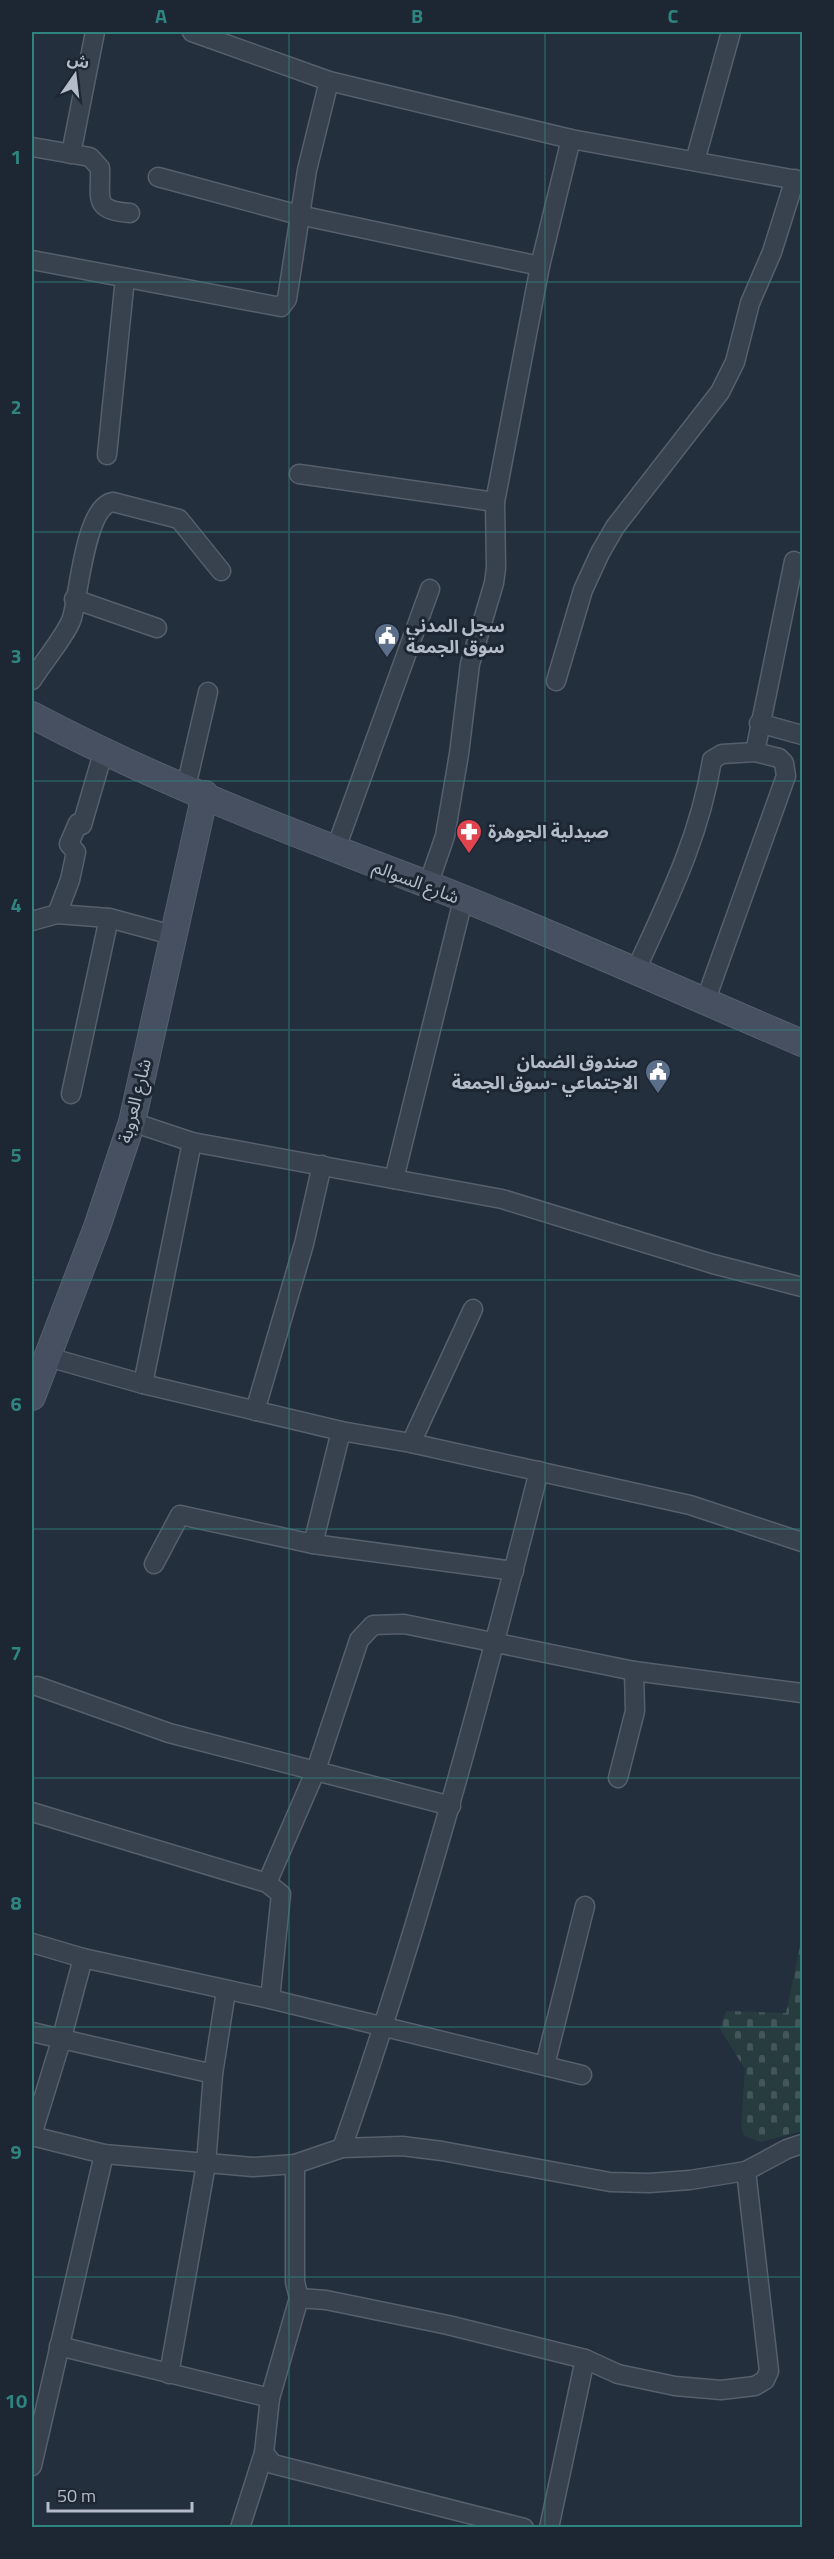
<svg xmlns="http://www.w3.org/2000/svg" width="834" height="2559" font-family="'Titillium Web','Noto Sans Arabic',sans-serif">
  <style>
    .cemetery { fill: url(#cemetery-stones) }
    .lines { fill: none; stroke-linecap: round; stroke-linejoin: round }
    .street-casing { stroke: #565f6c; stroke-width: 21 }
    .secondary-casing { stroke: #565f6c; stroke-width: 28 }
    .street { stroke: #38414e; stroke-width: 18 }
    .secondary { stroke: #465061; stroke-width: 26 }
    .grid { fill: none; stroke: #308480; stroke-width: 1.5; stroke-opacity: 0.55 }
    .labels { text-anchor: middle; stroke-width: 6; stroke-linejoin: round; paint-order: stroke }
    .poi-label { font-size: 18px; font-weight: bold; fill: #b4bcc9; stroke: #1d2633; text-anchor: start }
    .street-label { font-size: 18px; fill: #b4bcc9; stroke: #1d2633 }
    .neatline { fill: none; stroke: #308480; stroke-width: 2 }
    .grid-label { font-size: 20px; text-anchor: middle; font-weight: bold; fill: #308480 }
  </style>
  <defs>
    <pattern id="cemetery-stones" width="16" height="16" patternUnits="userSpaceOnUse" patternTransform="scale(1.5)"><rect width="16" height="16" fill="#263c3f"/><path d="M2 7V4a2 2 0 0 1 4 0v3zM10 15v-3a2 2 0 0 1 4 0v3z" fill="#435659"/></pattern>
  </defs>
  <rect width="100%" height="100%" fill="#242f3e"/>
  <!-- cemetery -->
  <polygon class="cemetery" points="802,1937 802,2131 761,2142 744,2136 741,2127 745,2069 720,2029 726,2011 786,2013"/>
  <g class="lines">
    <defs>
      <g id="street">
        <polyline points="192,32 329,81 571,139 802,181"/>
        <path d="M32 147 90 157 100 168C101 199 92 210 130 213"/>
        <polyline points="71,154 95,32"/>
        <polyline points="695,161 731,32"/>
        <polyline points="158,177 299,215 540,266"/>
        <polyline points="32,260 281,307 287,299 307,170 329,81"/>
        <polyline points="107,455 125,278"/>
        <polyline points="299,474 495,502 540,266 571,139"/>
        <polyline points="74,599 157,628"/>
        <path d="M32 680C41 665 67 634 72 618 79 594 85 506 113 502L179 519 221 571"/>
        <polyline points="556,681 583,590 600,553 615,527 720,392 735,362 750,303 772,252 795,179"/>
        <polyline points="759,723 802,735"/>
        <polyline points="186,787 208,692"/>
        <polyline points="335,851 430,589"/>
        <polyline points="428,885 445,836 459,754 470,664 494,583 496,568 495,502"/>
        <polyline points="57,914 70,880 76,852 69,844 78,823 82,825 103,753"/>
        <polyline points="109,918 172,935"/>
        <polyline points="32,921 57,914 109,918 71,1094"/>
        <path d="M635 972C667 902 700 837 712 760L722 754 755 752 794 561"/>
        <polyline points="705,1002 786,776 784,763 779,758 755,752"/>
        <polyline points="132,1122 192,1142 502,1199 713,1264 802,1287"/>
        <polyline points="394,1179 463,900"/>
        <polyline points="48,1357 143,1384 341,1431 411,1443 690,1505 802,1542"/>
        <polyline points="143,1384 192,1142"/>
        <polyline points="255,1411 304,1244 322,1165"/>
        <polyline points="341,1431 313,1544 514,1571"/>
        <polyline points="411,1443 473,1309"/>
        <polyline points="154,1564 180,1515 313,1544"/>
        <polyline points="37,1686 169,1733 451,1806"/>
        <polyline points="618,1778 635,1711 634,1671"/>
        <polyline points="32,1812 267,1883"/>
        <polyline points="32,1943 83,1958 270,1999 582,2075"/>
        <polyline points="270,1999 281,1894 267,1883 316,1770 359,1640 373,1625 404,1624 634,1671 802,1693"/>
        <polyline points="32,2032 213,2074"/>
        <polyline points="545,2065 585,1906"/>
        <polyline points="32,2135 61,2041 83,1958"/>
        <polyline points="32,2136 104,2154 253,2167 295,2164 342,2148 402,2146 442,2151 610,2182 649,2183 690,2180 746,2171 787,2149 802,2144"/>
        <path d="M342 2148C420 1926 481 1699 539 1471"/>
        <polyline points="295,2164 295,2282 299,2298"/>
        <polyline points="59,2346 270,2398"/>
        <polyline points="169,2374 206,2164 213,2074 226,1991"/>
        <polyline points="32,2466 104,2154"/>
        <polyline points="240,2528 264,2453"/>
        <polyline points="524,2528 273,2464 264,2453 270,2398 299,2298 326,2300 448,2325 585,2359 618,2374 675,2386 721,2390 755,2386 765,2380 769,2371 746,2171"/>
        <polyline points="549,2528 585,2359"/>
      </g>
      <g id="secondary">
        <path d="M32 715C158 782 293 833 427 884 553 933 677 990 802 1043"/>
        <polyline points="32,1397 97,1227 132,1122 205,794"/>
      </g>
    </defs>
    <!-- street casing -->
    <use href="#street" class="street-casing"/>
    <!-- secondary casing -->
    <use href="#secondary" class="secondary-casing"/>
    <!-- street -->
    <use href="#street" class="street"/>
    <!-- secondary -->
    <use href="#secondary" class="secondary"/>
  </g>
  <!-- grid -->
  <path class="grid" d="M289 32V2528M545 32V2528M32 282H802M32 532H802M32 781H802M32 1030H802M32 1280H802M32 1529H802M32 1778H802M32 2027H802M32 2277H802"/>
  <!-- icons -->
  <defs>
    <symbol id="civic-pin" viewBox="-11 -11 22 30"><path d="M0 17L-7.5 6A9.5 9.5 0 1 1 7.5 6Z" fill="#5c6f8a" stroke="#1d2633"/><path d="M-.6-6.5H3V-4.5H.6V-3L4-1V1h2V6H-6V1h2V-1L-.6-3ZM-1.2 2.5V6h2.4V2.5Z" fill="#fff"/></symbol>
    <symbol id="pharmacy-pin" viewBox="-11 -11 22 30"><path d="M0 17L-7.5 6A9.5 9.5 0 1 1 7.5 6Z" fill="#e0444e" stroke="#1d2633"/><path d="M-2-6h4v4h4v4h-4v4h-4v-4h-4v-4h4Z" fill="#fff"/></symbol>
  </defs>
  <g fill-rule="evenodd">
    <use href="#civic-pin" x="372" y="621" width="30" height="40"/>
    <use href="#pharmacy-pin" x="454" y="817" width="30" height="40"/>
    <use href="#civic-pin" x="643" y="1057" width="30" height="40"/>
  </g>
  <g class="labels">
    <!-- poi labels -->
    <g class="poi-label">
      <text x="406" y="632">سجل المدني<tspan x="406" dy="21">سوق الجمعة</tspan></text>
      <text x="488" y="838">صيدلية الجوهرة</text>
      <text x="638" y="1068" text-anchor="end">صندوق الضمان<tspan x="638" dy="21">الاجتماعي -سوق الجمعة</tspan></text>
    </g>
    <!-- street labels -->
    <g class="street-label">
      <text transform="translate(416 882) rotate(21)" y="6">شارع السوالم</text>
      <text transform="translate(135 1101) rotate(-76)" y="6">شارع العروبة</text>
    </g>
  </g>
  <!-- border -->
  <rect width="834" height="2559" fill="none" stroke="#1d2633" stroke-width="66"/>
  <!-- north arrow -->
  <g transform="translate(75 75) rotate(14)" stroke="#1d2633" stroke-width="4.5" paint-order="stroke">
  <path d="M0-4.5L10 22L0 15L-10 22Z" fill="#b4bcc9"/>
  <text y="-9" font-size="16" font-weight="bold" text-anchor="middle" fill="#b4bcc9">ش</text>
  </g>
  <!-- scale -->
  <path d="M48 2502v9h144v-9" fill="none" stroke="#b4bcc9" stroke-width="3"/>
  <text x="57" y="2502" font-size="18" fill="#b4bcc9" stroke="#1d2633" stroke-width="4.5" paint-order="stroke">50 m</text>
  <rect x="33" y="33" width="768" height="2493" class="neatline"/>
  <g class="grid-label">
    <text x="161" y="23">A</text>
    <text x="417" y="23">B</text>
    <text x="673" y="23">C</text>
    <text x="16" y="164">1</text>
    <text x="16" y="414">2</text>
    <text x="16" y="663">3</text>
    <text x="16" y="912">4</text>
    <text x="16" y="1162">5</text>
    <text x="16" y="1411">6</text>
    <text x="16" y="1660">7</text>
    <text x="16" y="1910">8</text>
    <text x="16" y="2159">9</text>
    <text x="16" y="2408">10</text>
  </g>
</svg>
